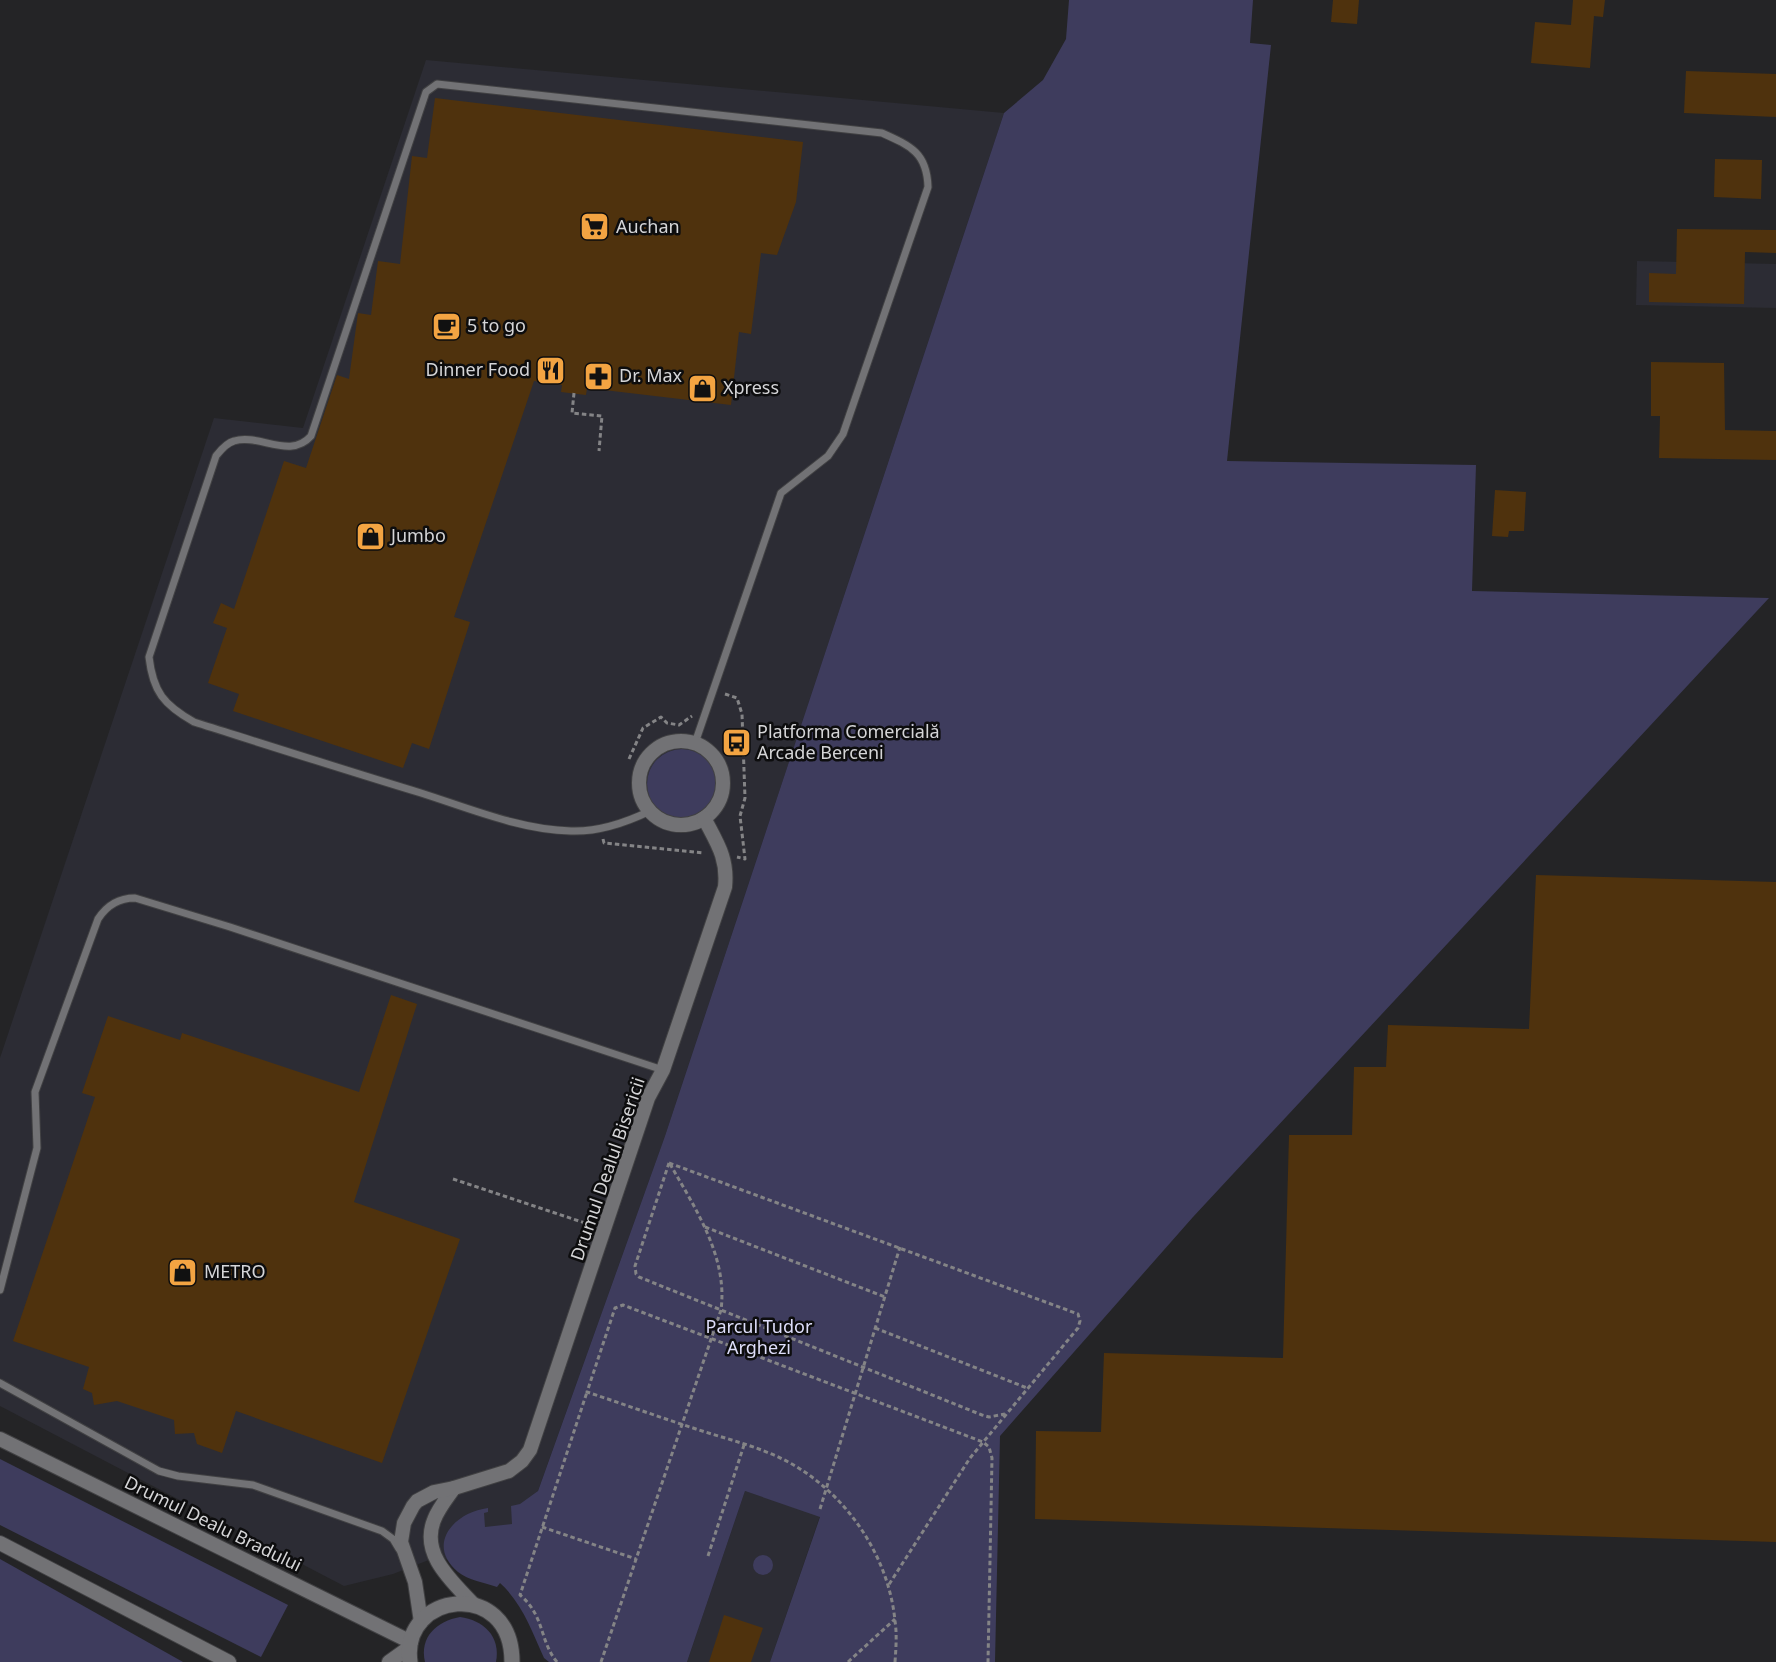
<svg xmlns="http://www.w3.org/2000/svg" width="1776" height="1662" font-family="'Noto Sans',sans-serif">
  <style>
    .built { fill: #2c2c34 }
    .green { fill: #3e3c5d }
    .building { fill: #4f320d }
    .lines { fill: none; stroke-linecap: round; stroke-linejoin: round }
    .lane-casing { stroke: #414143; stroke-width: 9 }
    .street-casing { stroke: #414143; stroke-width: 16 }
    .secondary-casing { stroke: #414143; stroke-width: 17 }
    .path { stroke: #848486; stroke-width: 3; stroke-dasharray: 4.5 3; stroke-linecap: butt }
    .lane { stroke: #727275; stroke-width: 7 }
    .street { stroke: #727275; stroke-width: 14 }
    .secondary { stroke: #727275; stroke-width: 15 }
    .labels { text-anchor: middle; stroke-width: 5; stroke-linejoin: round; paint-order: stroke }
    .poi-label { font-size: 18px; fill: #d5d5d7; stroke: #0d0d0e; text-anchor: start }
    .street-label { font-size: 18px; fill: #d5d5d7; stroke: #0d0d0e }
    .park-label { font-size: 18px; fill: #dedefa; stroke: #0d0d0e }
  </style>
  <rect width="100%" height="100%" fill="#242426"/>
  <!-- built -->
  <g class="built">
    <polygon points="426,60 1004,113 665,1136 520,1541 512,1550 499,1583 439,1556 393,1574 344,1586 0,1406 0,1058 214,418 303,428"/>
    <polygon points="1637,261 1776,264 1776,308 1636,305"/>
    <polygon points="745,1491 820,1516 770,1662 687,1662"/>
  </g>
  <!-- green -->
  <g class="green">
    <path d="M1069 0H1253L1250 43 1271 45 1227 461 1476 465 1472 591 1769 598 1193 1217 1000 1436 995 1662H770L820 1517 745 1491 687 1662H549L544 1658C532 1631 522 1603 500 1583L497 1587C485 1583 468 1580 458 1572 425 1544 455 1512 488 1508V1512L484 1513 485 1527 512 1524 511 1506 520 1504 538 1491 665 1136 1004 113 1043 80 1066 39Z"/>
    <circle cx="682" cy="784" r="35"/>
    <polygon points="0,1459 288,1605 261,1657 0,1525"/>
    <circle cx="763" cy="1565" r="10"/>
    <polygon points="0,1559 183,1662 0,1662"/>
    <path d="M460 1617C483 1620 501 1636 496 1662H425C419 1637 437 1621 460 1617Z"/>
  </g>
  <!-- building -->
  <g class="building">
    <polygon points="1333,0 1359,0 1357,24 1331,22"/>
    <polygon points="1573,0 1605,0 1603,17 1594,16 1590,68 1531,63 1535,22 1571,25"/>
    <polygon points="1686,71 1776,74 1776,117 1684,113"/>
    <polygon points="435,98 803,142 796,202 777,255 761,253 751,334 739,332 731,405 587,388 586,395 561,392 562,385 534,381 454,617 470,622 429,749 412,743 403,768 233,711 239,694 208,683 227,628 213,623 221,603 234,609 284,461 306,468 337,375 349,379 358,313 371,315 378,261 400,264 412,156 427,158"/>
    <polygon points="1715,159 1762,160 1761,199 1714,197"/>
    <polygon points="1677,229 1776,230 1776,253 1745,252 1744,304 1649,302 1649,273 1676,274"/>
    <polygon points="1651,362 1724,363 1725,430 1776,431 1776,460 1659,458 1660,416 1651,416"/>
    <polygon points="1495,490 1526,492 1524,531 1509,531 1508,537 1492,536"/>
    <polygon points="1536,875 1776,882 1776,1542 1035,1519 1036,1431 1101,1432 1104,1353 1283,1358 1289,1135 1352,1135 1354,1067 1386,1067 1388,1025 1529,1029"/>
    <polygon points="391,995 417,1004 354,1202 460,1239 382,1463 236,1411 222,1453 197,1444 194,1433 175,1434 174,1420 117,1401 94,1405 92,1393 83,1389 89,1367 13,1341 95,1097 82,1093 108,1016 180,1040 182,1033 359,1092"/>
    <polygon points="724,1615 763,1628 751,1662 709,1662"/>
  </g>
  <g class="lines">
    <defs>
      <g id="lane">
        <path d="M650 811C625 823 598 832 571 831 521 830 468 808 421 793 345 770 270 746 194 722 164 705 153 692 149 657L216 456C220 451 226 443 234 441 259 433 290 460 311 436L426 92 437 84 882 133C911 146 927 153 928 187L843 434 828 456 781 493 695 743"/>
        <path d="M0 1290 37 1148 35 1092 98 919C107 905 119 898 135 898L230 927 663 1070"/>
        <polyline points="0,1383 159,1471 178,1476 253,1485 382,1531 393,1539 399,1549"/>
      </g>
      <g id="street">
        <circle cx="681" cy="783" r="42"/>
        <polyline points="0,1439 411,1642"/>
        <path d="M454 1488C447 1498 438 1509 434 1520 420 1555 453 1582 474 1605"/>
        <polyline points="0,1543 229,1662"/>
        <path d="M421 1622 415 1582 401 1542 404 1523 413 1506 417 1501 434 1492 454 1488 509 1471 522 1461 530 1450 648 1098 663 1070 725 887C728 858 717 843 704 818"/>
        <polyline points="389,1662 410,1647"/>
      </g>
      <path id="secondary" d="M410 1662C400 1592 512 1577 512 1662"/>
    </defs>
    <!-- lane casing -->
    <use href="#lane" class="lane-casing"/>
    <!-- street casing -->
    <use href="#street" class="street-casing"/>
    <!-- secondary casing -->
    <use href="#secondary" class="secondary-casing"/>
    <!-- path -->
    <g class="path">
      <polyline points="574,393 572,413 602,416 599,451"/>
      <polyline points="725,694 737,698 742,714 745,798 740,816 745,859 737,857"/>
      <polyline points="629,759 643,728 661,717 667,723 679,725 692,716"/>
      <polyline points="603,839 604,843 704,853"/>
      <polyline points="669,1163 1078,1314 1080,1321 1078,1328 970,1458 888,1586"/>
      <polyline points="669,1163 635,1266 636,1274 639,1277 982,1415 989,1417 1005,1414"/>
      <polyline points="453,1179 591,1225"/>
      <polyline points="705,1227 885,1297"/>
      <polyline points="875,1328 1027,1388"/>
      <polyline points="820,1509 900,1247"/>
      <polyline points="542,1527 636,1559"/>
      <polyline points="708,1556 744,1445"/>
      <path d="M557 1662C539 1640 545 1616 520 1595L587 1392"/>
      <path d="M601 1662 721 1310C728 1257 695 1208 670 1164"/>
      <polyline points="848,1662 895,1619"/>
      <path d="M895 1662C896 1648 897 1634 895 1621 888 1549 837 1480 769 1453 745 1443 720 1437 696 1429 659 1417 623 1404 587 1392L615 1308 623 1305 983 1442 989 1447 992 1458 988 1662"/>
    </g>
    <!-- lane -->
    <use href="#lane" class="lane"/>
    <!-- street -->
    <use href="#street" class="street"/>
    <!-- secondary -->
    <use href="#secondary" class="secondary"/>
  </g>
  <!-- icons -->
  <defs>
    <symbol id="supermarket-square" viewBox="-11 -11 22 22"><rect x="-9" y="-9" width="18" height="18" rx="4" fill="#f3a442" stroke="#0d0d0e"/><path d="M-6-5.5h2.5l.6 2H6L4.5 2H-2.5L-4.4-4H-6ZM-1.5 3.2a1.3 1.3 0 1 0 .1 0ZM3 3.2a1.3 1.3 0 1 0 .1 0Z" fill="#111"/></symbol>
    <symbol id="cafe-square" viewBox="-11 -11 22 22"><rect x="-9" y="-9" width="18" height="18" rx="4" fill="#f3a442" stroke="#0d0d0e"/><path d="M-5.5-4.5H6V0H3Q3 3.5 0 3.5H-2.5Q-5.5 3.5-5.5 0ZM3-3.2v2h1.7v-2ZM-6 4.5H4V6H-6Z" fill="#111"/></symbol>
    <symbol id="restaurant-square" viewBox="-11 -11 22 22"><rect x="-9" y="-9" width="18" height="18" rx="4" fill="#f3a442" stroke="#0d0d0e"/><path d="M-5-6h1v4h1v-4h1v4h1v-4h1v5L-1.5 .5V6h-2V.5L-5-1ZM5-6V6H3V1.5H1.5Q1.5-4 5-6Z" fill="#111"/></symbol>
    <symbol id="pharmacy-square" viewBox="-11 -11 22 22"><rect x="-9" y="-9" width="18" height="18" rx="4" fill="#f3a442" stroke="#0d0d0e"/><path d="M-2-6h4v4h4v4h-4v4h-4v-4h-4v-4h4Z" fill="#111"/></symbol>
    <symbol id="shop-square" viewBox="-11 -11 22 22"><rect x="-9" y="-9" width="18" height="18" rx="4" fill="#f3a442" stroke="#0d0d0e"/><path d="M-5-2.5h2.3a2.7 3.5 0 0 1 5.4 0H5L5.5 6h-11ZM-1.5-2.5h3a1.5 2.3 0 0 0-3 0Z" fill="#111"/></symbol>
    <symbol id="bus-square" viewBox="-11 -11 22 22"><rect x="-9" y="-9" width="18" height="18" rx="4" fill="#f3a442" stroke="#0d0d0e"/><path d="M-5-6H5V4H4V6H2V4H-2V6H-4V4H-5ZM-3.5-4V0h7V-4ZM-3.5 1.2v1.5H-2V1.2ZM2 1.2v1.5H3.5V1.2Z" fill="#111"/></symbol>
  </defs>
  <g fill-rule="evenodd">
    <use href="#supermarket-square" x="578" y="210" width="33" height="33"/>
    <use href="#cafe-square" x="430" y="310" width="33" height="33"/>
    <use href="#restaurant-square" x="534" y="354" width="33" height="33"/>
    <use href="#pharmacy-square" x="582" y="360" width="33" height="33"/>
    <use href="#shop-square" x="686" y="372" width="33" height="33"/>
    <use href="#shop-square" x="354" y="520" width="33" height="33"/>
    <use href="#bus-square" x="720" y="726" width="33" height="33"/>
    <use href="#shop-square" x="166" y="1256" width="33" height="33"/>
  </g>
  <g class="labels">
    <!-- poi labels -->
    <g class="poi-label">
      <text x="616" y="233">Auchan</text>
      <text x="467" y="332">5 to go</text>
      <text x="530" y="376" text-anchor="end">Dinner Food</text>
      <text x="619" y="382">Dr. Max</text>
      <text x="723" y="394">Xpress</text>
      <text x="391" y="542">Jumbo</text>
      <text x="757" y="738">Platforma Comercială<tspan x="757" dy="21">Arcade Berceni</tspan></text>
      <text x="204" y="1278">METRO</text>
    </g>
    <!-- street labels -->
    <g class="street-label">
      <text transform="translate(608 1169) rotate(-71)" y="6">Drumul Dealul Bisericii</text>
      <text transform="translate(213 1524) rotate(26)" y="6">Drumul Dealu Bradului</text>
    </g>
    <!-- park labels -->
    <g class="park-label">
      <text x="759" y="1333">Parcul Tudor<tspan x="759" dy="21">Arghezi</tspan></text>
    </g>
  </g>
</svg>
